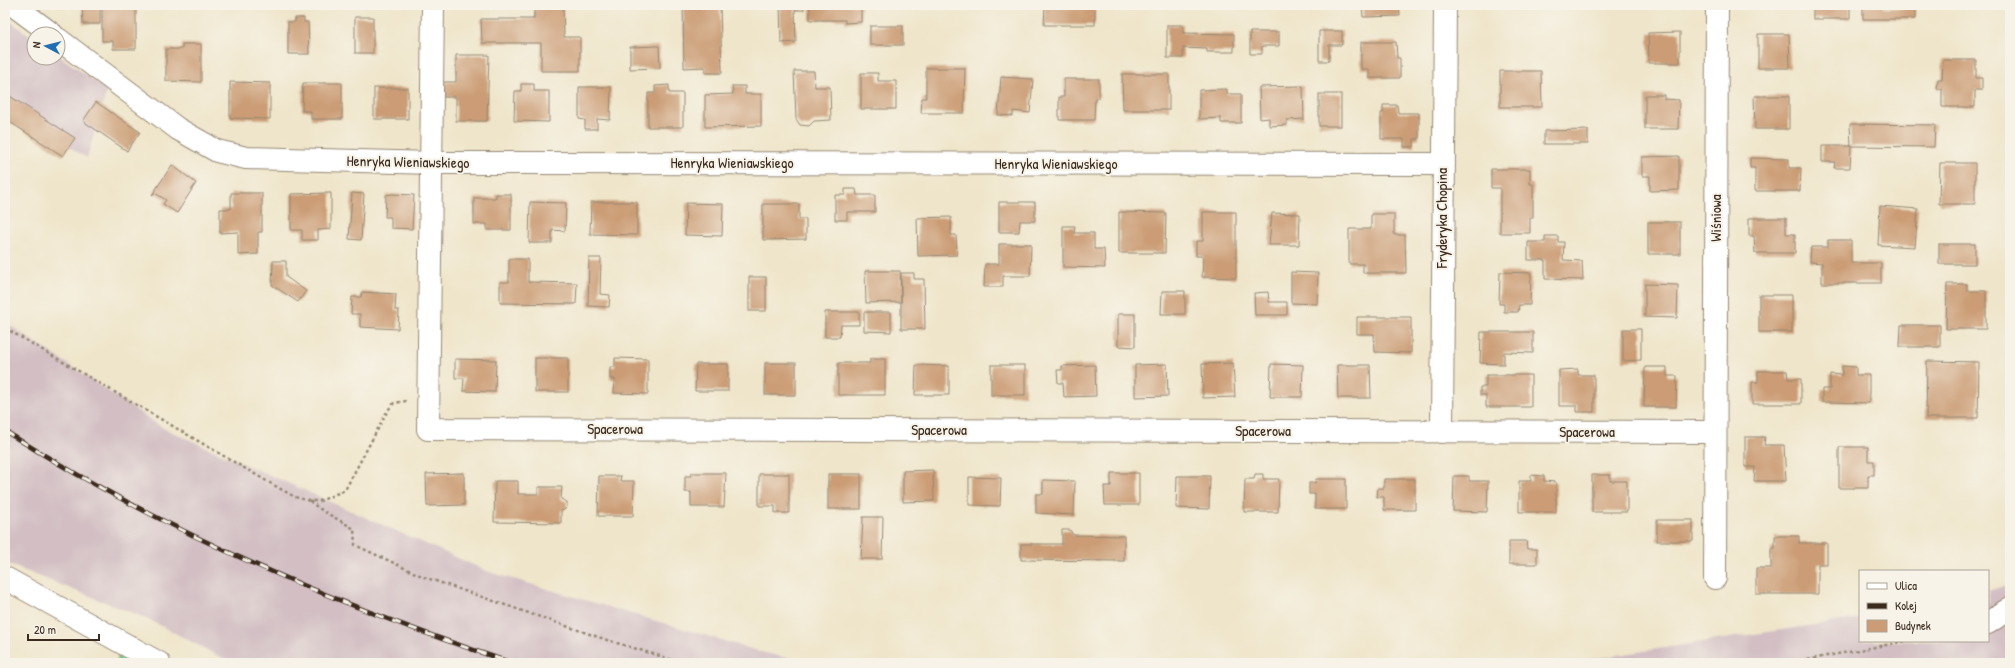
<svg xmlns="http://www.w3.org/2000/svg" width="2015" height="668" font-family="'Patrick Hand',sans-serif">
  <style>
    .industrial { fill: #d2bec3 }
    .green { fill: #81d89c; stroke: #5e815d }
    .building { fill: #cb9c75 }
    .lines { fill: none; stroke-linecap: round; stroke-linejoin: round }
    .minor-casing { stroke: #958874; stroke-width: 24 }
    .path { stroke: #958874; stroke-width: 2.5; stroke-dasharray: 3 3; stroke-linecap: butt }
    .minor { stroke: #fff; stroke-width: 22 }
    .rail-casing { stroke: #3b2a1e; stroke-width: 4.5 }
    .rail { stroke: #f7f3e8; stroke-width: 3; stroke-dasharray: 9; stroke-linecap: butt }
    .labels { text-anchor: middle; stroke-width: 4; stroke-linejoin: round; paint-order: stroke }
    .street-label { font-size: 15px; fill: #3b2a1e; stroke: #f7f3e8 }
  </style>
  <rect width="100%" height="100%" fill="#f7f3e8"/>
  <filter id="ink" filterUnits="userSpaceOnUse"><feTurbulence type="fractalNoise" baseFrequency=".025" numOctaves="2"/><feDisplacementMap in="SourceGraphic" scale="8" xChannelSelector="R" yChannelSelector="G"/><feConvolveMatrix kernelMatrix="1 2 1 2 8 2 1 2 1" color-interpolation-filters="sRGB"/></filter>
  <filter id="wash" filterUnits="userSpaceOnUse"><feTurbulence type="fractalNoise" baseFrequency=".012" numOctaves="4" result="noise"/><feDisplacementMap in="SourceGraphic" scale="16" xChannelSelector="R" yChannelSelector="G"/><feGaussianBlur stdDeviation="0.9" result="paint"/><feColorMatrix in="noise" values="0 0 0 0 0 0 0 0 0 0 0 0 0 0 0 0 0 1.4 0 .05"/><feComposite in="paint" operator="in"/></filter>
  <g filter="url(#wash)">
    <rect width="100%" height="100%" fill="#efe5ca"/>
    <!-- industrial -->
    <g class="industrial">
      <polygon points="5,18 34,38 34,58 58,58 58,55 107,90 87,158 5,107"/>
      <polygon points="5,322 163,428 489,572 765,653 811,663 232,663 148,619 5,563"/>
      <polygon points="2010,584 2010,663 1566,663 1860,618 1860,641 1988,641 1988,591"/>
    </g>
    <!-- green -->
    <polygon class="green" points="118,648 145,663 118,663"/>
    <g id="blocks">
      <!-- building -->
      <g class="building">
        <rect x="58" y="5" width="18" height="2"/>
        <polygon points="82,5 100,5 100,24 83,24"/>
        <polygon points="102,5 136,5 136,49 113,49 113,41 102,41"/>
        <polygon points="534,5 563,5 564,37 580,37 580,71 541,71 541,43 482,43 481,19 534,19"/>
        <polygon points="683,5 720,5 722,73 705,73 705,67 684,68"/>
        <polygon points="780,5 804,5 804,10 795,10 796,42 781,43"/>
        <polygon points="810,5 861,5 861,22 845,23 845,20 810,20"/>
        <polygon points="1045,5 1095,5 1095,25 1044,25"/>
        <polygon points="1362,5 1399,5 1400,16 1363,17"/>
        <rect x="1813" y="5" width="37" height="14"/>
        <polygon points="1863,5 1883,5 1883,8 1915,8 1915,19 1863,19"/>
        <rect x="355" y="17" width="18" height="36"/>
        <polygon points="295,18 304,18 304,22 308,22 309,54 288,54 288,22 295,22"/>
        <polygon points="1167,25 1183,25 1183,33 1234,34 1234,52 1207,52 1207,49 1183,48 1183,58 1167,58"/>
        <rect x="870" y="26" width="33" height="19"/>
        <polygon points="1319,31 1342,31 1342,45 1329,45 1329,61 1319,61"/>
        <polygon points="1250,32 1279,32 1279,46 1262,46 1262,54 1250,54"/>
        <polygon points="1680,32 1680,63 1649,63 1648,33"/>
        <polygon points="1758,34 1789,34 1790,68 1758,68"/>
        <polygon points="1361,42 1396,42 1397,58 1400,58 1400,78 1369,78 1369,69 1361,69"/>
        <polygon points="182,44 201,44 201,82 166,81 166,49 182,49"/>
        <polygon points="659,46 660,68 630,69 630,47"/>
        <polygon points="456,55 489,55 487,121 456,121 456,97 443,97 443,82 456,82"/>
        <polygon points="1943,60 1976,60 1976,78 1982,78 1982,90 1975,90 1975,107 1942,107 1942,89 1937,89 1938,79 1942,79"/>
        <polygon points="926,68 965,68 964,113 921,113 922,98 926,98"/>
        <polygon points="794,71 814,71 815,87 830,87 831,120 814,121 809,126 800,125 796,119"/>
        <polygon points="1500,71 1541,71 1542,107 1500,107"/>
        <polygon points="861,73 878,73 878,81 896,81 896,109 861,109"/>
        <polygon points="1122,74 1169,74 1169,110 1123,110"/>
        <polygon points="1001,77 1033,79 1030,113 1013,111 1013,116 998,115"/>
        <polygon points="1064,79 1099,79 1099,98 1095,98 1094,120 1059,120 1059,97 1064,97"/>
        <polygon points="230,82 270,83 270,119 230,118"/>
        <polygon points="303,83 342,83 342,119 311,119 311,111 302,111"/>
        <polygon points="521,84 534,84 534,91 549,91 549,122 514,121 515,91 521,91"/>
        <polygon points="669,85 669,93 683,93 683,127 648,127 648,93 655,93 655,86"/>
        <polygon points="732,86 745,86 745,94 761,94 761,126 705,127 705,95 733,94"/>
        <polygon points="1303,86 1304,119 1287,120 1287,125 1269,126 1269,118 1260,119 1259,87"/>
        <polygon points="579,87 611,87 610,120 597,119 597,129 585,129 585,120 579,119"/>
        <rect x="374" y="88" width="34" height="31"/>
        <polygon points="1227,89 1227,94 1241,94 1241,123 1221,123 1221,118 1199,119 1199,90"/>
        <polygon points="5,93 75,138 63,156 5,119"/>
        <rect x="1319" y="94" width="22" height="32"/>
        <polygon points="1645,95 1664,95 1664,99 1679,100 1678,129 1645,129"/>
        <polygon points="1754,96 1789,96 1789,129 1755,129"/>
        <polygon points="96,102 140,132 127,151 83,121"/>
        <polygon points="1383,105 1397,105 1398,113 1419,113 1419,139 1414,139 1414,147 1404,147 1404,139 1381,139 1381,113 1383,113"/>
        <polygon points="1850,124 1935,125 1934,147 1851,146"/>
        <polygon points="1588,130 1588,144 1544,144 1544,131"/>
        <polygon points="1822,146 1851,146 1850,168 1834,168 1835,162 1822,162"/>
        <polygon points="1679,156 1679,190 1650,191 1650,176 1642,176 1642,157"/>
        <polygon points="1750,158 1789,159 1789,168 1801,168 1800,191 1755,191 1755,168 1750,168"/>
        <polygon points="1940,163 1975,163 1975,204 1939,204"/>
        <polygon points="172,165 196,183 177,213 163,204 166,200 155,193 152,195"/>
        <polygon points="1491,169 1530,169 1530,184 1533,184 1533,218 1530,218 1530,233 1500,233 1500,188 1491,188"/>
        <polygon points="845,189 856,189 857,195 875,195 875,212 847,212 847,220 835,220 835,195 845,195"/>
        <polygon points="231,193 262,193 262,232 258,232 258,254 238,255 238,232 220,233 220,209 231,209"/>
        <polygon points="331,193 331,229 318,230 318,240 302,240 302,230 291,230 291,194"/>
        <polygon points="352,193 364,194 361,240 349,239"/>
        <polygon points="392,194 414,195 412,229 391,228 391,217 385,217 386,195"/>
        <polygon points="496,194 511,194 511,230 487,230 487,224 474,224 474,198 496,198"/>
        <polygon points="530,202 566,203 565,231 552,230 552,243 529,243"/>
        <polygon points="591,202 637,202 637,235 590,234"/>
        <polygon points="999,202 1035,202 1035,221 1020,221 1019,232 999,232"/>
        <polygon points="686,203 723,204 722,236 685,235"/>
        <polygon points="763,204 799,204 799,219 806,219 806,239 763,240"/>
        <polygon points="1880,206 1918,209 1915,247 1878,245"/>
        <polygon points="1119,212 1166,213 1165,253 1119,253"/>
        <polygon points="1203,212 1236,212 1236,278 1202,277 1203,256 1196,256 1196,241 1203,241"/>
        <polygon points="1272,213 1300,214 1299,245 1269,245"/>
        <polygon points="1371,214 1394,214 1394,235 1405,235 1406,273 1363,273 1363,264 1349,264 1349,229 1371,229"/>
        <polygon points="951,217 951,235 956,235 957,255 918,256 917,218"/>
        <polygon points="1749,218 1786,218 1786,234 1795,234 1795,253 1755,253 1754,236 1749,236"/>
        <rect x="1648" y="222" width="32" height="32"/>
        <polygon points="1063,226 1075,226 1074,233 1094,233 1094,249 1104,249 1105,268 1063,267"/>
        <polygon points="1545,236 1558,236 1558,242 1564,242 1563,260 1582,261 1583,280 1545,279 1545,260 1528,260 1528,242 1545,242"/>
        <polygon points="1828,240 1851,240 1851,263 1881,263 1881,283 1822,283 1822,263 1810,262 1811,247 1828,247"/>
        <polygon points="999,244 1031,244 1030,276 1003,276 1003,287 984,287 985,264 999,264"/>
        <rect x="1939" y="244" width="36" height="20"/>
        <polygon points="589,258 601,258 600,294 610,295 609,307 588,306"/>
        <polygon points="509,259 528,259 528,282 577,283 576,304 500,303 500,282 509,282"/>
        <polygon points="273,261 286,261 286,277 306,291 298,302 272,285"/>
        <polygon points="865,271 900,271 901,302 866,303"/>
        <polygon points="1291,272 1318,273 1317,304 1291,303"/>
        <polygon points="1500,272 1531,273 1530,305 1519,305 1518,312 1504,312 1504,304 1499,304"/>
        <polygon points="901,273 914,273 914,279 924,279 925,329 901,329"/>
        <rect x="749" y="277" width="17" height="34"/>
        <polygon points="1645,284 1678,285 1677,318 1645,317"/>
        <polygon points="1947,284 1967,284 1967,291 1986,291 1986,329 1946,329"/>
        <polygon points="1162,291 1185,291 1185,314 1161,314"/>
        <polygon points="362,292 396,294 395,310 399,310 398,329 360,327 360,314 351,314 352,297 361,297"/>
        <polygon points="1268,292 1269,302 1287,302 1287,315 1255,315 1254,293"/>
        <rect x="1759" y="295" width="33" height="37"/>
        <polygon points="825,312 859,312 859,325 841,325 840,337 825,337"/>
        <polygon points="864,312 891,312 891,332 864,331"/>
        <polygon points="1118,314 1135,314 1135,347 1118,346"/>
        <polygon points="1357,317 1411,317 1411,353 1375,352 1374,334 1357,334"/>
        <polygon points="1901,325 1940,325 1940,347 1900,347"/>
        <polygon points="1623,329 1641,329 1641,360 1623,361"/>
        <polygon points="1481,332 1533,332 1533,353 1504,352 1504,364 1480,363"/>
        <rect x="535" y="358" width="33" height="34"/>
        <polygon points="615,358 648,359 648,394 614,393 615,379 610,379 610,367 615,367"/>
        <polygon points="455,359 496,360 495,392 463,391 464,378 455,378"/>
        <polygon points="870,359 885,359 885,395 838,395 838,363 870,363"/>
        <polygon points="1927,361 1979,362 1978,418 1926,418"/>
        <rect x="765" y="363" width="31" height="32"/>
        <polygon points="1233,363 1235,397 1203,398 1202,364"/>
        <polygon points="696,364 728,364 728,391 695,391"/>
        <polygon points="1167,364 1168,396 1135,397 1135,365"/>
        <polygon points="1271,364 1303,365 1302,397 1270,397"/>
        <polygon points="916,365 949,366 949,395 915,395"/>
        <rect x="991" y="365" width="34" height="30"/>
        <polygon points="1095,365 1096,396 1064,397 1063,383 1058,383 1057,370 1062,370 1062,366"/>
        <polygon points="1337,365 1370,365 1371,398 1338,398"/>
        <polygon points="1842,366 1856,367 1856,375 1869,375 1869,403 1822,402 1822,389 1830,389 1830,374 1842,375"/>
        <polygon points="1645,367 1667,367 1667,376 1677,376 1676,407 1644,407"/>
        <polygon points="1578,369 1578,375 1594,375 1594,412 1577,412 1577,406 1559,406 1559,370"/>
        <polygon points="1758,371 1787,371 1788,379 1801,379 1801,404 1752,404 1752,382 1758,382"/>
        <polygon points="1486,375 1531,375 1531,407 1486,407 1486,395 1480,395 1480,387 1486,387"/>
        <polygon points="1745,437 1765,437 1764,445 1784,445 1786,481 1754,481 1755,467 1745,467"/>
        <polygon points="1839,447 1868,447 1868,461 1874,461 1874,475 1868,475 1868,488 1839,488"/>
        <polygon points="933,470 934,501 903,502 903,471"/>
        <polygon points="464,473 464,505 427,506 426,474"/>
        <polygon points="691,473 726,473 724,507 691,507 691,492 685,492 685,476 691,476"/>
        <polygon points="1111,473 1139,473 1139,505 1105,505 1104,486 1111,486"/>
        <polygon points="759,474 789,474 789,513 775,513 775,506 759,506"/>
        <rect x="828" y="474" width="33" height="35"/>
        <polygon points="1255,474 1263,474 1263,479 1279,479 1278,512 1244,512 1245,479 1254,479"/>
        <polygon points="1531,475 1544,476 1544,481 1556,482 1556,512 1519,512 1519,481 1531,481"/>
        <polygon points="1592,475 1610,475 1610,481 1627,481 1627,512 1592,512"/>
        <polygon points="599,476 621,476 620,481 634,481 633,516 598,516"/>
        <polygon points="1177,476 1210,476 1209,509 1176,508"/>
        <polygon points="1454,476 1469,476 1469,481 1488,481 1487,512 1453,511"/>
        <polygon points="969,477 1001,478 1000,506 969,505"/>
        <polygon points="1316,479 1346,479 1346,509 1315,509 1315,494 1309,494 1309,483 1315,483"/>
        <polygon points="1384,479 1415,479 1415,510 1384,510 1384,497 1377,497 1378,488 1384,488"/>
        <polygon points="1043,480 1075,481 1074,515 1036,513 1036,494 1043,494"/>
        <polygon points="495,481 518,481 518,494 538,494 538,487 562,487 561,499 567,502 567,507 564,510 561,511 561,523 494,522"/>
        <polygon points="863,517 883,517 882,559 861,559"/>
        <rect x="1657" y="520" width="36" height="21"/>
        <polygon points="1062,530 1070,530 1073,535 1124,536 1124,561 1021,560 1021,544 1062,544"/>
        <polygon points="1775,536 1799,536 1799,543 1827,543 1827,564 1818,564 1818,594 1756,594 1756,568 1771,568 1771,548 1775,548"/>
        <polygon points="1509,541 1526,541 1527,549 1537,549 1537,564 1509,564"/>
      </g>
    </g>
  </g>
  <g filter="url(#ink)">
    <use href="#blocks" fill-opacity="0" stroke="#958874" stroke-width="1"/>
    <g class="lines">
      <defs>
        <g id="minor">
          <polyline points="13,5 52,34"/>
          <polyline points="433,5 428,429 1715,432"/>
          <polyline points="58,39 178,129 217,151 246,158 432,163 1443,164"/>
          <polyline points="1442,432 1445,5"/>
          <polyline points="5,578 159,663"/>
          <polyline points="1715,578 1717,5"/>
          <polyline points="1988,623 2010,608"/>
        </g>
      </defs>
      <!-- minor casing -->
      <use href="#minor" class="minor-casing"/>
      <!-- path -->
      <g class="path">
        <polyline points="5,328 270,483 295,497 310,501 320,501 345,490 388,410 394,403 406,401"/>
        <path d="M310 501C323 513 339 519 354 529L355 545 424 577 607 640 683 663"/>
        <polyline points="1790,663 1907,641"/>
      </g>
      <!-- minor -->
      <use href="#minor" class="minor"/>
      <defs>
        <path id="rail" d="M5 431C162 531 336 605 512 663"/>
      </defs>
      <!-- rail casing -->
      <use href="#rail" class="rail-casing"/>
      <!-- rail -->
      <use href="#rail" class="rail"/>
    </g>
  </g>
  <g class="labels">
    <!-- street labels -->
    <g class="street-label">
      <text transform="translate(408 162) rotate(1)" y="5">Henryka Wieniawskiego</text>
      <text x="732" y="168">Henryka Wieniawskiego</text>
      <text x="1056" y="169">Henryka Wieniawskiego</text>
      <text transform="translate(1442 218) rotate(-90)" y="5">Fryderyka Chopina</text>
      <text transform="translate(1716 218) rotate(-90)" y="5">Wiśniowa</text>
      <text x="615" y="434">Spacerowa</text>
      <text x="939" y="435">Spacerowa</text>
      <text x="1263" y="436">Spacerowa</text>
      <text x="1587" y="437">Spacerowa</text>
    </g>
  </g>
  <!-- margin -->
  <rect width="2015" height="668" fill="none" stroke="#f7f3e8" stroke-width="20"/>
  <!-- legend -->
  <rect x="1859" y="570" width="130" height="72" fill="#f7f3e8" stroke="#aca397"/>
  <rect x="1867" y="583" width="20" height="6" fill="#ffffff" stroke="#aca397"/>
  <text x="1895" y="590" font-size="12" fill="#3b2a1e">Ulica</text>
  <rect x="1867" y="603" width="20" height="6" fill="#3b2a1e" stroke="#aca397"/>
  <text x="1895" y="610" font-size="12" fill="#3b2a1e">Kolej</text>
  <rect x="1867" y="620" width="20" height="12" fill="#cb9c75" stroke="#aca397"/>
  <text x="1895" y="630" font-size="12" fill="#3b2a1e">Budynek</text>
  <!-- north arrow -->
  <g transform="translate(46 46) rotate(277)"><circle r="19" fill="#f7f3e8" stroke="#aca397"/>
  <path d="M0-3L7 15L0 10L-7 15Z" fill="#1f6fb2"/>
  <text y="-6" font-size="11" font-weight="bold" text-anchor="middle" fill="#3b2a1e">N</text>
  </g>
  <!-- scale -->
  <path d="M28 634v6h71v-6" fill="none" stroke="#3b2a1e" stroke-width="2"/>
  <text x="34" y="634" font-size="12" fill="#3b2a1e" stroke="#f7f3e8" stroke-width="3" paint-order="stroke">20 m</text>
</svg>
